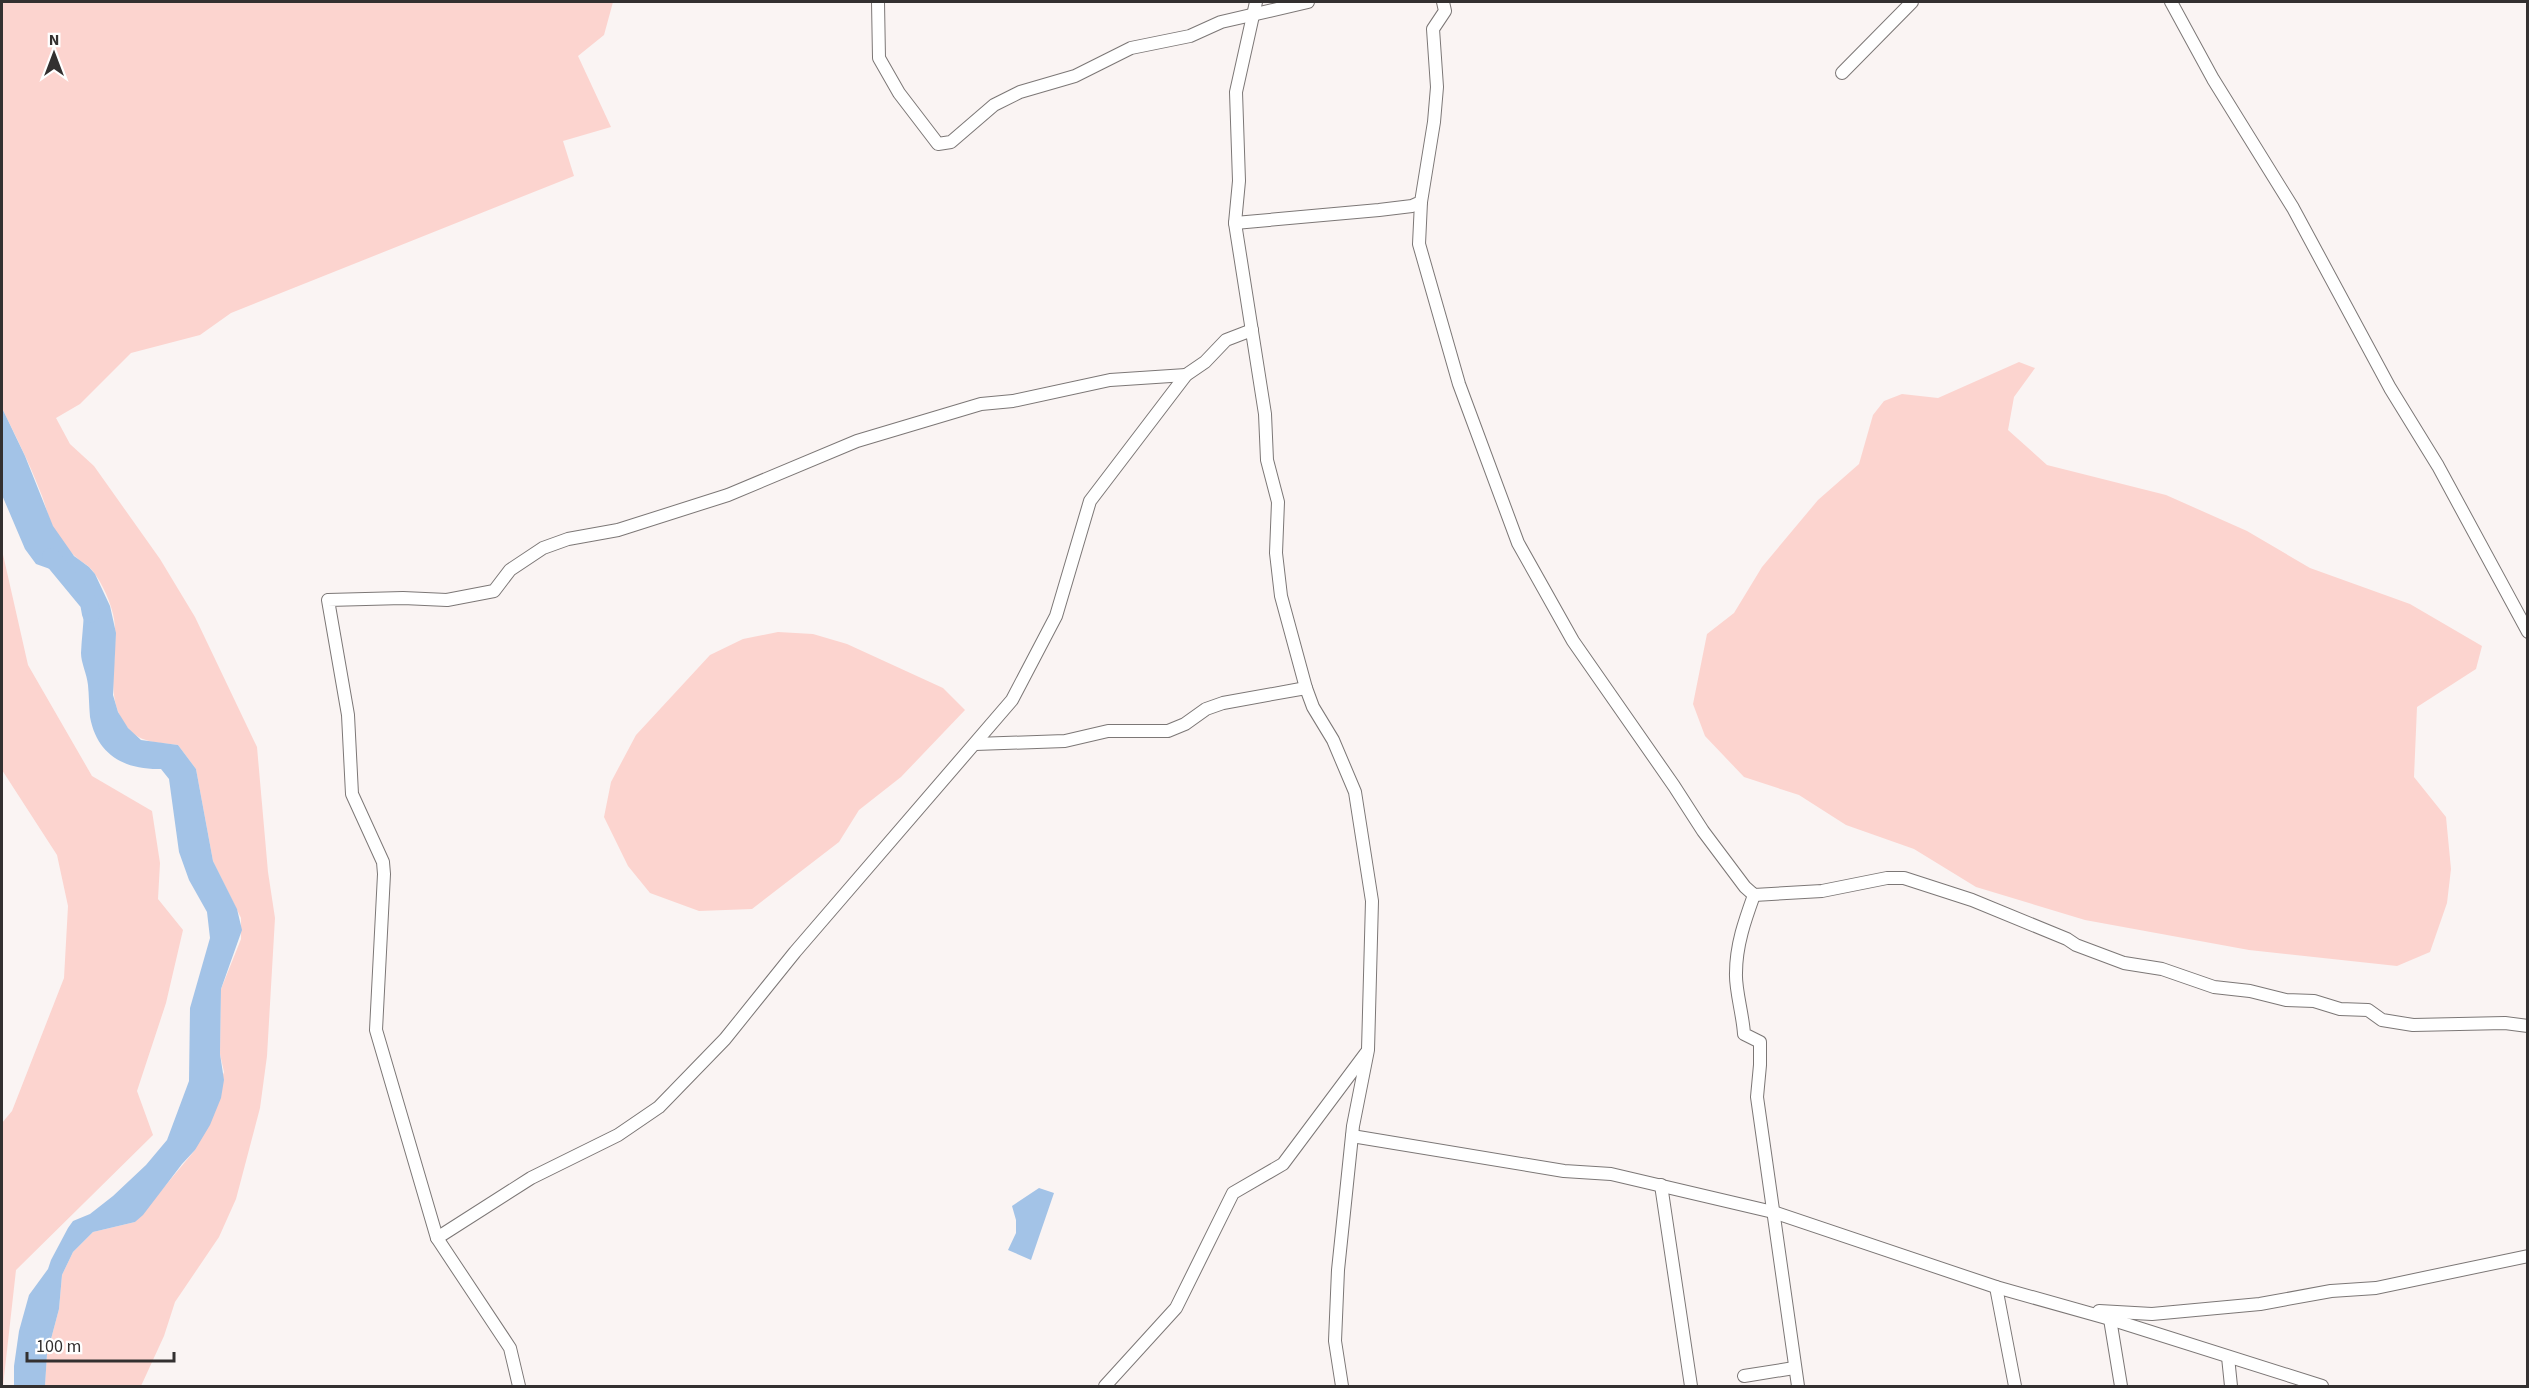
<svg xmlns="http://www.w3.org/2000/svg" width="2529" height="1388" font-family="'Source Sans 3',sans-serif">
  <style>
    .green { fill: #fcd4cf }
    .water { fill: #a3c3e7 }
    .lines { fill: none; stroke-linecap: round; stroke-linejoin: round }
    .river { stroke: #a3c3e7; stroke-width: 18 }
    .minor-casing { stroke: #7c7776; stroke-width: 14 }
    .minor { stroke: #fff; stroke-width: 12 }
  </style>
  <rect width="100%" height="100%" fill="#faf4f3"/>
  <!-- green -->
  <g class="green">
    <path d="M2 2H613L604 35 578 56 611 127 563 141 574 176 231 313 200 335 131 353 80 404 56 418 70 444 94 466 160 559 195 617 257 747 268 872 275 918 267 1056 260 1108 236 1199 219 1237 175 1302 164 1336 141 1386H45L47 1354 59 1309 62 1275 73 1252 93 1232 135 1222 195 1150 224 1072 220 1054 221 989 241 939V918L213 861 196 769 178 745C159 742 141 744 128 728 100 695 122 652 113 614 110 600 100 579 91 569 87 564 81 562 77 558 68 551 57 535 52 525 47 514 45 502 40 491 29 462 15 435 2 408Z"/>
    <polygon points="2019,362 2035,368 2014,397 2008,430 2047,465 2166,495 2247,531 2310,568 2410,604 2482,646 2476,669 2417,707 2414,777 2446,817 2451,869 2447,903 2430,952 2397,966 2249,950 2085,920 1976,887 1914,849 1846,825 1799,795 1744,777 1705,736 1693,704 1707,634 1734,613 1762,567 1818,500 1859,464 1873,415 1884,401 1902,394 1938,398"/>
    <polygon points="2,550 28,665 92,776 152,811 160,863 158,899 183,930 166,1003 137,1091 153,1135 16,1270 3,1386 2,1123 12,1111 64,978 68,906 57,855 2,770"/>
    <polygon points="778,632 813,634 847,644 943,688 965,710 901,777 859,810 839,842 752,909 699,911 650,893 628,866 604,817 611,782 636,735 710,655 743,639"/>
  </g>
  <!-- water -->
  <g class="water">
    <path d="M2 408 25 456 53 526 74 556 89 567 95 574 110 606 116 633 113 695 118 712 128 728 141 740 178 745 196 769 213 861 237 909 242 930 221 989 220 1054 224 1080 221 1098 210 1125 195 1150 182 1164 143 1215 135 1222 93 1232 73 1252 62 1275 59 1309 47 1354 45 1386H14V1366L19 1331 29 1295 48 1269 51 1260 68 1228 73 1221 90 1214 113 1196 146 1165 167 1140 189 1081 190 1008 210 938 207 912 189 880 179 852 169 779 161 769C125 770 97 755 90 717 89 706 89 695 88 685 87 674 81 663 81 653 82 627 88 606 78 579L36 564 25 549 2 495Z"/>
    <polygon points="1039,1188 1054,1193 1031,1260 1008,1250 1016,1233 1016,1220 1012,1206"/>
  </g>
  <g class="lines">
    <!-- river -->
    <polyline class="river" points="51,557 89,603 91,614"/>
    <defs>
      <g id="minor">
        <polyline points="878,2 879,58 899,93 938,144 951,142 994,105 1020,92 1075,76 1131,48 1190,36 1221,22 1308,2"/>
        <polyline points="1256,2 1236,92 1239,181 1235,223 1265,414 1267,460 1278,502 1276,553 1281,596 1306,688 1313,707 1333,740 1355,792 1372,901 1368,1050 1353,1126 1338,1270 1335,1341 1342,1386"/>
        <polyline points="2171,2 2213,79 2293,208 2390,388 2438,466 2528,632"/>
        <polyline points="1842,73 1912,2"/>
        <polyline points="1421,202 1419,244 1459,384 1518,543 1573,641 1674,786 1703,831 1745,887 1754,895 1822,891 1887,878 1904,878 1972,900 2067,939 2076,945 2124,963 2162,969 2214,987 2250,991 2286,1000 2314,1001 2340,1009 2368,1010 2382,1020 2413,1025 2505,1023 2528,1026"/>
        <polyline points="1235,223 1379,210 1412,206 1421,202 1434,122 1437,87 1433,29 1445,11 1443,2"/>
        <polyline points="975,744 1065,741 1108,731 1168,731 1185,724 1206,709 1223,703 1306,688"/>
        <path d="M1754 895C1745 920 1736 945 1736 973 1735 989 1743 1015 1744 1034L1760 1042V1065L1757 1097 1798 1386"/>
        <polyline points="1352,1136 1564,1171 1611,1174 1773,1212 1996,1287 2110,1319 2322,1386"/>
        <polyline points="1661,1185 1691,1386"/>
        <polyline points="437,1238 531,1178 618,1135 659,1107 725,1039 795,952 1012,700 1056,616 1090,501 1186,375 1205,362 1226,340 1252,330"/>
        <polyline points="1996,1287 2015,1386"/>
        <polyline points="2099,1311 2152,1314 2260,1304 2331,1291 2376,1288 2528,1256"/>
        <polyline points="2110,1319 2121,1386"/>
        <polyline points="2228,1357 2231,1386"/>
        <polyline points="1744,1376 1794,1368"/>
        <polyline points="519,1386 510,1348 437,1238 376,1030 384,874 383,862 352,794 348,715 328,600 403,598 447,600 494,591 510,570 543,548 568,539 618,530 728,495 857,441 981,404 1013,401 1110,380 1186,375"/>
        <polyline points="1105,1386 1176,1308 1233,1193 1283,1164 1366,1053"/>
      </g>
    </defs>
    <!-- minor casing -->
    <use href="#minor" class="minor-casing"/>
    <!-- minor -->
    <use href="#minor" class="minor"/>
  </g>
  <!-- border -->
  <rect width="2529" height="1388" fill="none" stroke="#333030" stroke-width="6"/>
  <!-- north arrow -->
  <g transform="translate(54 54)" stroke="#ffffff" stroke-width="4.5" paint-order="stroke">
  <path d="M0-4.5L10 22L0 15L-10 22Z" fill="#333030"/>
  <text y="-9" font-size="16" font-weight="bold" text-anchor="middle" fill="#333030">N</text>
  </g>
  <!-- scale -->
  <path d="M27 1352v9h147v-9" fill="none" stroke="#333030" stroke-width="3"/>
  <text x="36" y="1352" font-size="18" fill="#333030" stroke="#ffffff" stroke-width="4.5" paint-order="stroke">100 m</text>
</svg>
